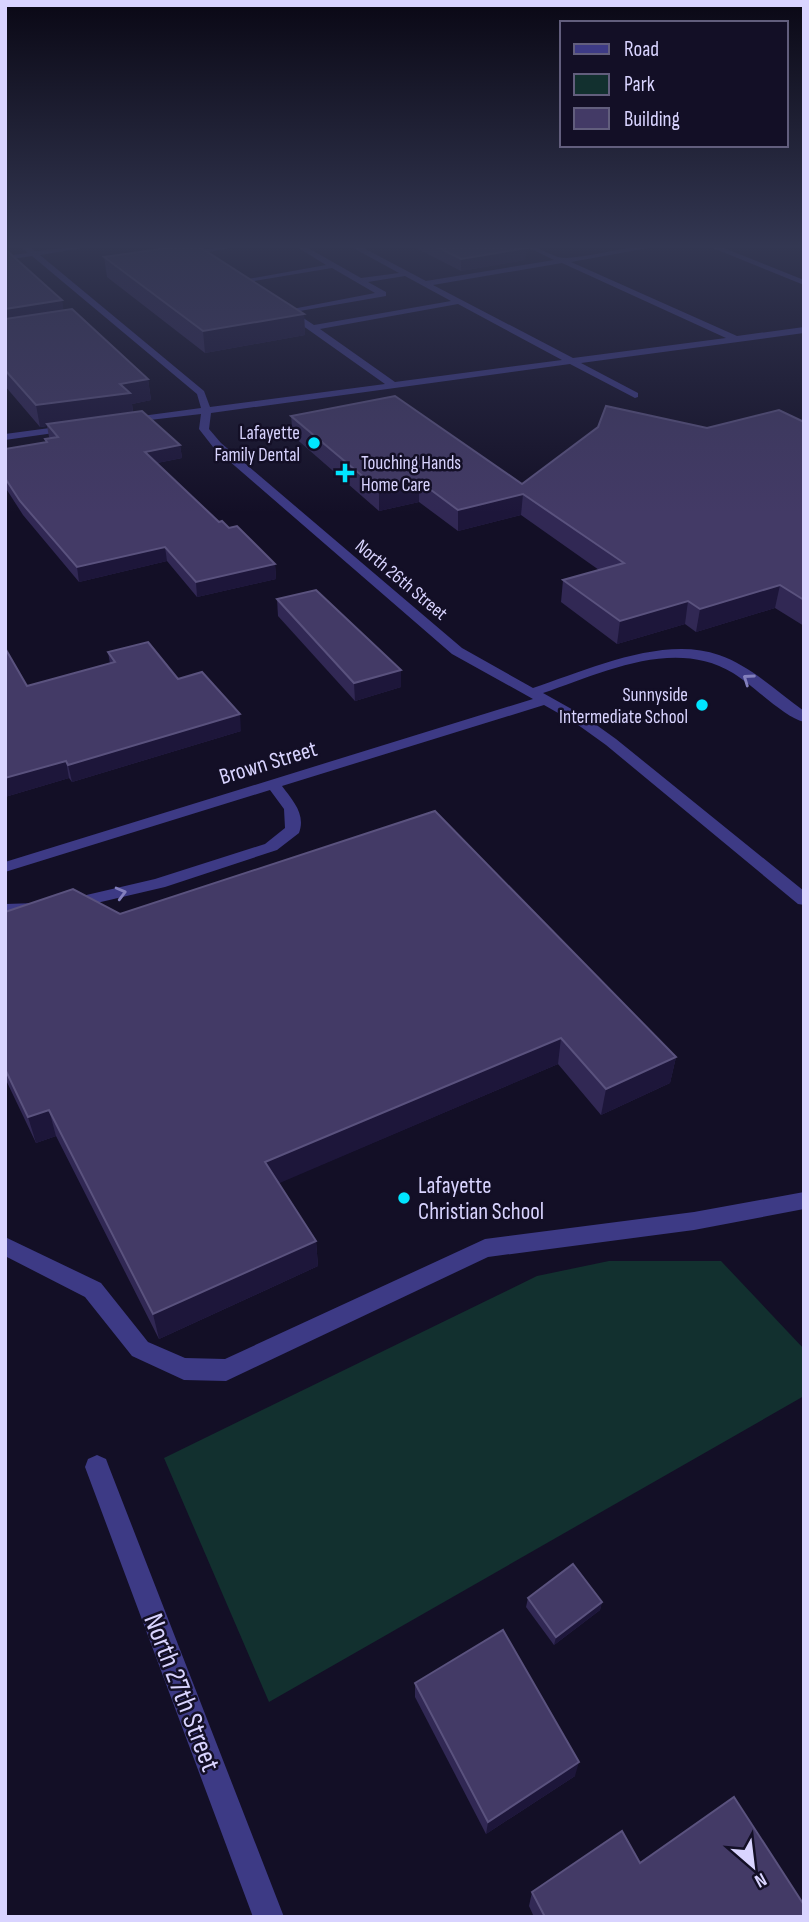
<svg xmlns="http://www.w3.org/2000/svg" width="809" height="1922" font-family="'Sofia Sans Condensed',sans-serif">
  <style>
    .green { fill: #12302f }
    .lines { fill: none; stroke-linecap: round; stroke-linejoin: round }
    .minor { fill: #3d3a85; fill-rule: evenodd }
    .wall { fill: #312854 }
    .shaded-wall { fill: #1d163a }
    .building { fill: #433a66; stroke: #5a527e; stroke-width: 2 }
    .oneway { stroke: #837fbc }
    .poi-dot { fill: #00e5ff; stroke: #130f26; stroke-width: 2.5 }
    .labels { text-anchor: middle; stroke-width: 5; stroke-linejoin: round; paint-order: stroke }
    .far-poi-label { font-size: 19px; fill: #d9d4ff; stroke: #130f26; text-anchor: end }
    .far-street-label { font-size: 19px; fill: #d9d4ff; stroke: #130f26 }
    .street-label { font-size: 23px; fill: #d9d4ff; stroke: #130f26 }
    .poi-label { font-size: 23px; fill: #d9d4ff; stroke: #130f26; text-anchor: start }
    .near-street-label { font-size: 28px; fill: #d9d4ff; stroke: #130f26 }
  </style>
  <rect width="100%" height="100%" fill="#130f26"/>
  <!-- green -->
  <polygon class="green" points="609,1261 721,1261 804,1349 804,1396 269,1702 164,1458 537,1276"/>
  <g class="lines">
    <!-- minor -->
    <g class="minor">
      <path d="M18 244H27L35 251 107 244 40 255 204 391 210 407 385 384 282 311 375 293 332 268 248 282 255 288 251 290 237 281 326 265 292 244H301L361 278 399 273 346 244H356L426 281 554 260 521 244C538 244 552 259 567 258 602 255 635 244 670 244L571 262 737 336 804 327V333L581 363 638 393V397L635 398 570 364 211 413 209 429 221 443 462 648 533 688C587 670 663 635 719 655 751 666 777 692 804 711V722C784 717 753 685 733 673 674 637 602 673 543 693L584 716 616 739 804 891V905L798 904 606 745 574 722 544 705 282 786C293 801 306 814 299 833L277 850 165 887 71 909 63 904 65 900 155 879 265 844 285 828 284 809 270 790 5 872V862L533 699 452 654 213 447 199 429 201 414 124 423V419L127 418 201 408 197 394 32 256 5 260V256L28 253ZM562 263 726 338 573 358 433 285ZM405 276 451 301 314 325 294 312 386 296V292L368 282ZM458 304 562 360 395 382 320 329Z"/>
      <polygon points="180,244 189,244 198,250 252,244 197,254"/>
      <polygon points="703,244 714,244 804,280 804,285"/>
      <polygon points="72,425 77,428 75,430 5,440 5,434"/>
      <polygon points="37,903 43,904 45,908 43,912 5,914 5,904"/>
      <polygon points="804,1192 804,1209 694,1230 488,1257 226,1381 184,1380 132,1356 85,1297 5,1256 5,1237 101,1283 148,1342 185,1358 225,1359 485,1239 694,1212"/>
      <polygon points="97,1455 106,1459 109,1467 284,1917 253,1917 85,1467 88,1459"/>
    </g>
  </g>
  <!-- wall -->
  <g class="wall">
    <polygon points="408,244 516,244 526,248 525,260 461,271"/>
    <polygon points="5,249 62,300 63,311 148,379 151,400 132,404 133,412 180,445 182,458 157,463 219,522 229,528 275,564 276,579 197,597 167,561 79,582 23,515 5,487 5,449 46,442 45,439 50,438 49,437 47,426 40,427 5,386"/>
    <polygon points="104,257 304,314 305,335 205,353 107,277"/>
    <polygon points="291,416 522,484 707,428 804,422 804,626 775,608 696,632 685,624 617,644 561,602 563,580 599,570 521,515 458,531 419,502 379,511 293,436"/>
    <polygon points="277,599 401,670 401,687 355,701 278,616"/>
    <polygon points="5,648 27,686 110,664 108,652 178,679 241,731 72,782 69,778 5,797"/>
    <polygon points="5,912 120,914 676,1057 670,1083 601,1115 558,1064 278,1183 316,1241 318,1266 159,1339 56,1136 36,1143 5,1078"/>
    <polygon points="528,1598 602,1602 600,1610 554,1645 526,1607"/>
    <polygon points="415,1683 575,1776 486,1834 415,1697"/>
    <polygon points="640,1863 804,1917 534,1917 529,1906 532,1892"/>
  </g>
  <!-- shaded-wall -->
  <g class="shaded-wall">
    <polygon points="526,248 525,260 461,271 461,259"/>
    <polygon points="62,300 65,320 5,329 5,309"/>
    <polygon points="304,314 305,335 205,353 203,331"/>
    <polygon points="148,379 151,400 132,404 133,414 47,424 47,426 40,427 36,405 120,384"/>
    <polygon points="180,445 182,458 147,465 145,452"/>
    <polygon points="419,481 419,502 379,511 379,490"/>
    <polygon points="523,494 521,515 458,531 458,510"/>
    <polygon points="165,547 167,561 79,582 77,567"/>
    <polygon points="275,564 276,579 197,597 196,582"/>
    <polygon points="780,585 775,608 696,632 700,609"/>
    <polygon points="688,601 685,624 617,644 620,621"/>
    <polygon points="401,670 401,687 355,701 354,683"/>
    <polygon points="240,714 241,731 72,782 68,765"/>
    <polygon points="66,761 69,778 5,797 5,778"/>
    <polygon points="561,1038 558,1064 268,1188 265,1162"/>
    <polygon points="676,1057 670,1083 601,1115 606,1089"/>
    <polygon points="49,1110 56,1136 36,1143 28,1117"/>
    <polygon points="316,1241 318,1266 159,1339 153,1314"/>
    <polygon points="602,1602 600,1610 554,1645 556,1637"/>
    <polygon points="579,1762 575,1776 486,1834 488,1822"/>
  </g>
  <!-- building -->
  <g class="building">
    <polygon points="195,244 304,314 203,331 104,257"/>
    <polygon points="432,244 516,244 526,248 461,259"/>
    <polygon points="5,249 62,300 5,309"/>
    <polygon points="72,309 148,379 120,384 130,393 36,405 5,370 5,319"/>
    <polygon points="395,396 522,484 598,427 606,406 707,428 779,410 804,422 804,600 780,585 700,609 688,601 620,621 563,580 624,563 523,494 458,510 419,481 379,490 291,416"/>
    <polygon points="142,411 180,445 145,452 219,522 222,521 229,528 237,526 275,564 196,582 165,547 77,567 20,501 5,478 5,449 47,442 45,439 58,437 47,424"/>
    <polygon points="316,590 401,670 354,683 277,599"/>
    <polygon points="148,642 178,679 202,672 240,714 68,765 66,761 5,778 5,648 27,686 115,662 108,652"/>
    <polygon points="435,811 676,1057 606,1089 561,1038 265,1162 316,1241 153,1314 49,1110 28,1117 5,1069 5,912 73,889 120,914"/>
    <polygon points="573,1564 602,1602 556,1637 528,1598"/>
    <polygon points="503,1630 579,1762 488,1822 415,1683"/>
    <polygon points="734,1797 804,1905 804,1917 545,1917 532,1892 622,1831 640,1863"/>
  </g>
  <!-- one-way arrows -->
  <defs><path id="oneway-chevron" d="M-2-3.5L2.5 0L-2 3.5" fill="none" stroke-width="1.6" stroke-linecap="round" stroke-linejoin="round" transform="scale(1.75)"/></defs>
  <g class="oneway">
    <use href="#oneway-chevron" transform="translate(748 679) rotate(-145)"/>
    <use href="#oneway-chevron" transform="translate(121 893) rotate(-15)"/>
  </g>
  <!-- sky -->
  <linearGradient id="sky" x2="0" y2="1"><stop stop-color="#0a0815"/><stop offset="0.48" stop-color="#333752"/><stop offset="1" stop-color="#333752" stop-opacity="0"/></linearGradient>
  <rect width="809" height="513" fill="url(#sky)"/>
  <!-- markers -->
  <g class="poi-dot">
    <circle cx="314" cy="443" r="7"/>
    <path d="M341.5 462.5h7v7h7v7h-7v7h-7v-7h-7v-7h7z"/>
    <circle cx="702" cy="705" r="7"/>
    <circle cx="404" cy="1198" r="7"/>
  </g>
  <g class="labels">
    <!-- far-poi labels -->
    <g class="far-poi-label">
      <text x="300" y="439">Lafayette<tspan x="300" dy="22">Family Dental</tspan></text>
      <text x="361" y="469" text-anchor="start">Touching Hands<tspan x="361" dy="22">Home Care</tspan></text>
      <text x="688" y="701">Sunnyside<tspan x="688" dy="22">Intermediate School</tspan></text>
    </g>
    <!-- far-street labels -->
    <g class="far-street-label">
      <text transform="translate(402 579) rotate(40)" y="7">North 26th Street</text>
    </g>
    <!-- street labels -->
    <g class="street-label">
      <text transform="translate(268 762) rotate(-17)" y="8">Brown Street</text>
    </g>
    <!-- poi labels -->
    <g class="poi-label">
      <text x="418" y="1193">Lafayette<tspan x="418" dy="26">Christian School</tspan></text>
    </g>
    <!-- near-street labels -->
    <g class="near-street-label">
      <text transform="translate(183 1692) rotate(69)" y="10">North 27th Street</text>
    </g>
  </g>
  <!-- border -->
  <rect width="809" height="1922" fill="none" stroke="#d9d4ff" stroke-width="14"/>
  <!-- legend -->
  <rect x="560" y="21" width="228" height="126" fill="#130f26" stroke="#625e7d" stroke-width="2"/>
  <rect x="574" y="44" width="35" height="10" fill="#3d3a85" stroke="#625e7d" stroke-width="2"/>
  <text x="624" y="56" font-size="21" fill="#d9d4ff">Road</text>
  <rect x="574" y="74" width="35" height="21" fill="#12302f" stroke="#625e7d" stroke-width="2"/>
  <text x="624" y="91" font-size="21" fill="#d9d4ff">Park</text>
  <rect x="574" y="108" width="35" height="21" fill="#433a66" stroke="#625e7d" stroke-width="2"/>
  <text x="624" y="126" font-size="21" fill="#d9d4ff">Building</text>
  <!-- north arrow -->
  <g transform="translate(753 1866) rotate(152)" stroke="#130f26" stroke-width="5" paint-order="stroke">
  <path d="M0-5L12 26L0 18L-12 26Z" fill="#d9d4ff"/>
  <text y="-10" font-size="19" font-weight="bold" text-anchor="middle" fill="#d9d4ff">N</text>
  </g>
</svg>
